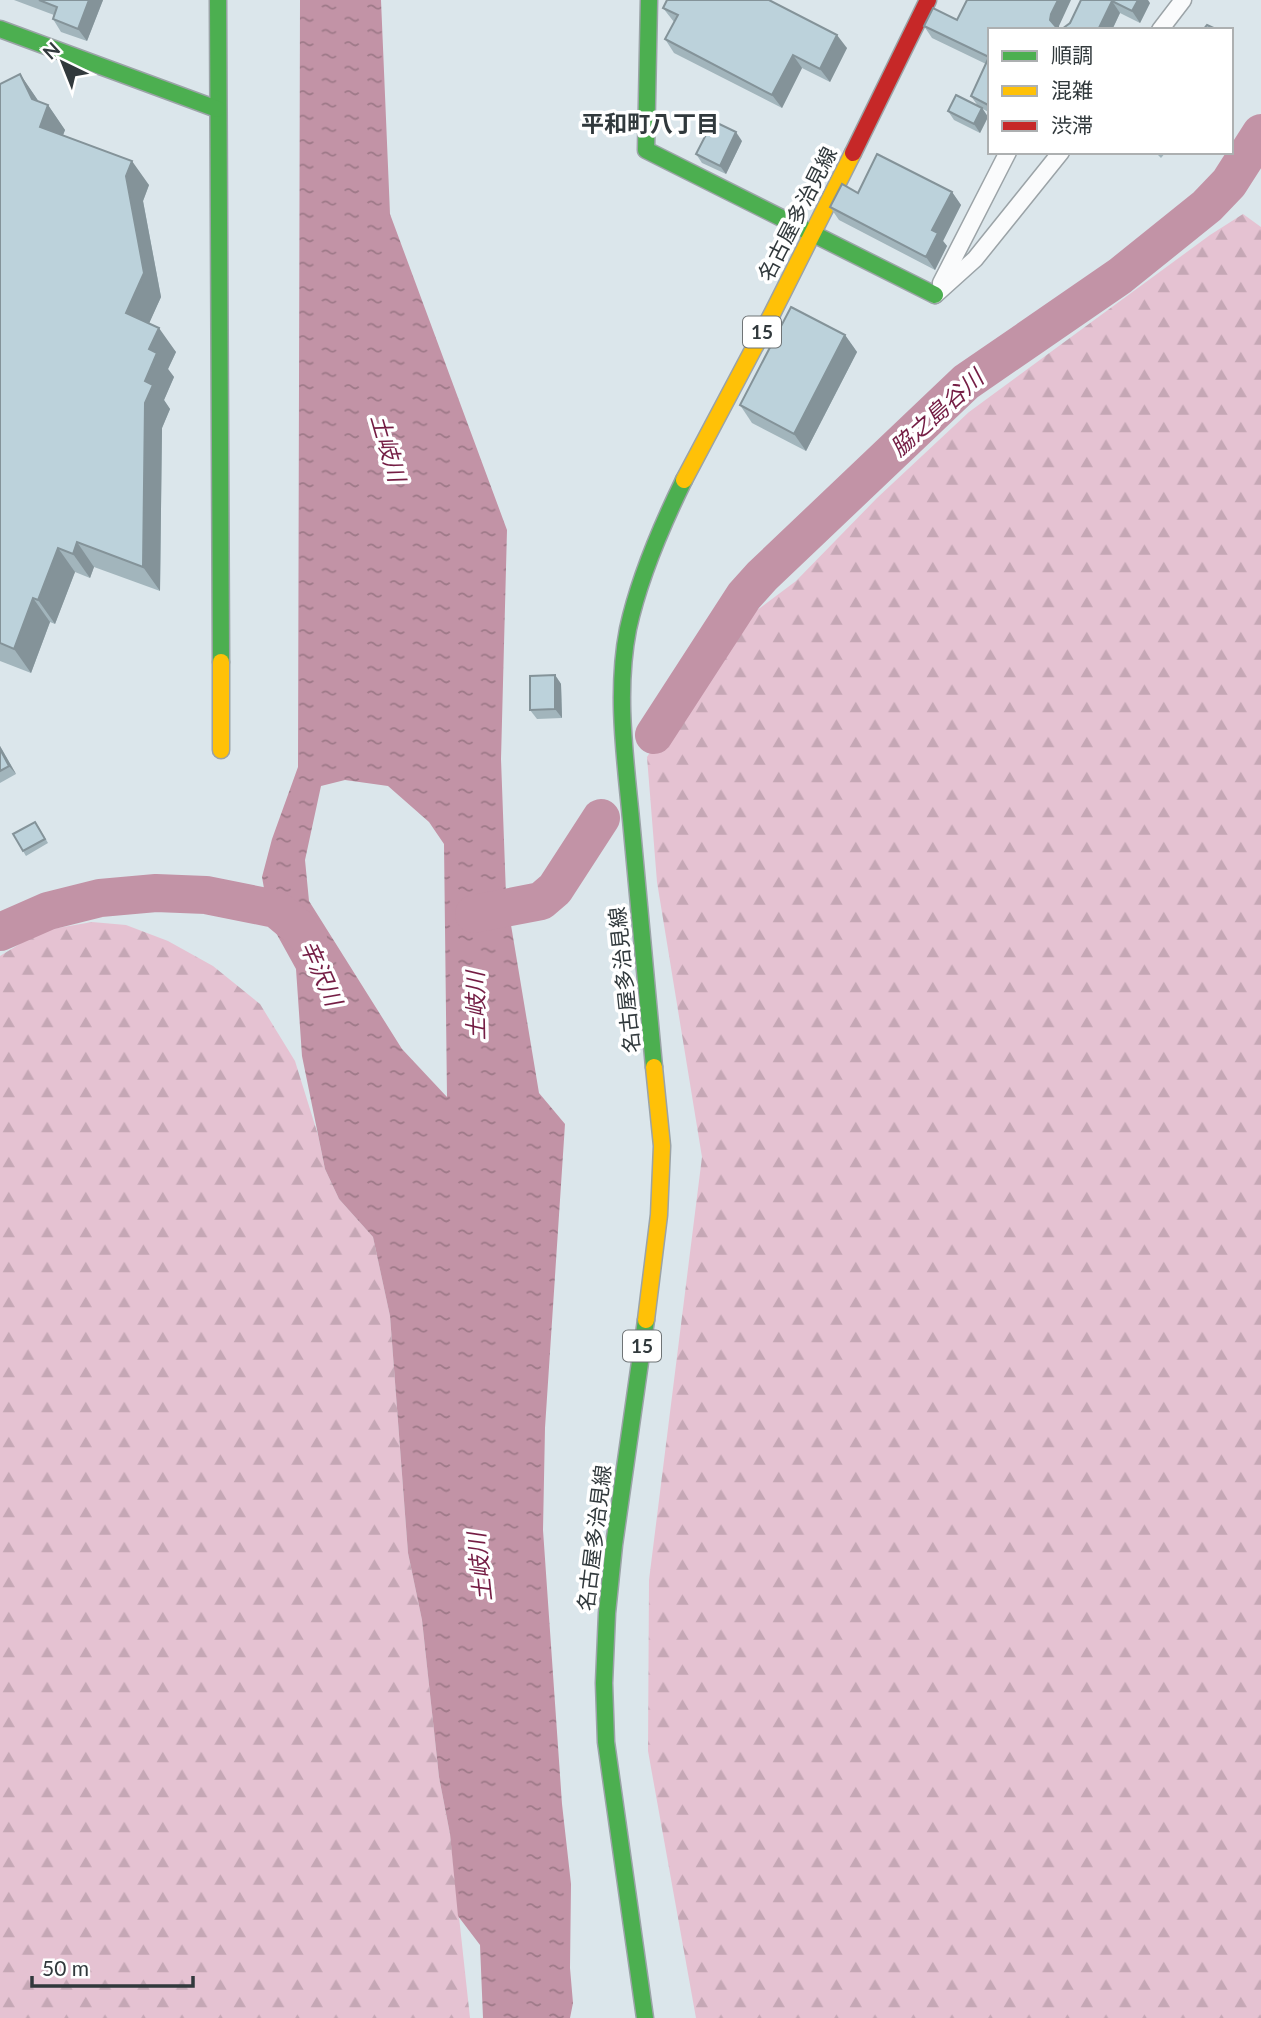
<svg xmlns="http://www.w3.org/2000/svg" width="1261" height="2018" font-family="Lato,'Noto Sans JP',sans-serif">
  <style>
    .forest { fill: url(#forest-firs) }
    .water { fill: url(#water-ripples); fill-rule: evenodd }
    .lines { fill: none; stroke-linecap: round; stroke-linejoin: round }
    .river { stroke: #c293a6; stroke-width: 38 }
    .street-casing { stroke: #9ba3a7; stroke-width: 19 }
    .fast-casing { stroke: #9ba3a7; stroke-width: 19 }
    .slow-casing { stroke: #9ba3a7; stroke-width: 19 }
    .jam-casing { stroke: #9ba3a7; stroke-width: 19 }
    .street { stroke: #fafbfc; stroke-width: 16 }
    .fast { stroke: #4caf50; stroke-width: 16 }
    .slow { stroke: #ffc107; stroke-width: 16 }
    .jam { stroke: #c62828; stroke-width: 16 }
    .wall { fill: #a2b5bc }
    .shaded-wall { fill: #849399 }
    .building { fill: #bcd2db; stroke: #849399; stroke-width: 2 }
    .labels { text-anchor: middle; stroke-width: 7; stroke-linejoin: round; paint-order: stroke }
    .shield { fill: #fff; stroke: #6f7476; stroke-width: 2 }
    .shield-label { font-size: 19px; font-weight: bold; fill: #31393c }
    .street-label { font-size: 21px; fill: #31393c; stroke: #fff }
    .neighbourhood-label { font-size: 23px; font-weight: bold; fill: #31393c; stroke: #fff }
    .water-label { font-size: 23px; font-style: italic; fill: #741d44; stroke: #fff }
  </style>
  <defs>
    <pattern id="forest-firs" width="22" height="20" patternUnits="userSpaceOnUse" patternTransform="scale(1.75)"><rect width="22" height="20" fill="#e5c2d2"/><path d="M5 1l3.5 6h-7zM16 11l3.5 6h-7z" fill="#c5a7b5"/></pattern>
    <pattern id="water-ripples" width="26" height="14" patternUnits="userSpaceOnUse" patternTransform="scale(1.75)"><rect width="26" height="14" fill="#c293a6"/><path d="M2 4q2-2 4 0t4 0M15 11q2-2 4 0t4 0" fill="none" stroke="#9e7988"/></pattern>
  </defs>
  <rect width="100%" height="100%" fill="#dbe6eb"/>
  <!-- forest -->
  <g class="forest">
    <polygon points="1243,214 1261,227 1261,2018 696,2018 648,1751 649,1580 702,1157 657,882 647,757 725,634 796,581 877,498 969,412 1210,235"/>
    <polygon points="92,922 126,925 168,941 213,966 260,1004 295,1061 318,1135 325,1169 339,1199 373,1237 390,1316 408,1553 422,1620 439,1777 450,1834 470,2018 0,2018 0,956 41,931"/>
  </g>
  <!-- water -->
  <path class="water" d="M300 0H381L390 214 507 530 501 759 506 895 539 1093 565 1124 545 1428 543 1530 562 1804 571 1884 570 1968 573 2003 570 2018H483L480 1945 458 1916 450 1834 439 1777 422 1620 408 1553 390 1316 373 1237 339 1199 325 1169 302 1056 296 969 270 922 262 877 272 839 298 767ZM345 780 388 786 429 822 444 844 447 1097 402 1049 309 901 305 860 321 786Z"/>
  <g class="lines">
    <!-- river -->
    <g class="river">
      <polyline points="654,735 744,596 762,576 966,382 1120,276 1207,206 1229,183 1261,133"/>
      <polyline points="474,914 541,901 555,889 601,818"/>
      <polyline points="0,932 48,911 100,898 156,893 206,895 276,909 306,934 308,938"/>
    </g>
    <defs>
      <g id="street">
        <polyline points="1160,30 1183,0"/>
        <polyline points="941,283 1008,152"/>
        <polyline points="935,295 975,259 1061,152"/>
      </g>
      <g id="fast">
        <polyline points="218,0 221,662"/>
        <polyline points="649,0 646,150 935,295"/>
        <polyline points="0,29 217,109"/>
        <path d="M654 1067C647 988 639 909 632 830 626 763 615 695 628 629 639 578 661 527 684 480"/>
        <polyline points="645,2018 606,1742 604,1683 607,1613 614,1545 646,1320"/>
      </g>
      <g id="slow">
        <polyline points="684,480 772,314 853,153"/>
        <polyline points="221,662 221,750"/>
        <polyline points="646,1320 659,1215 662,1146 654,1067"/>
      </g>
      <polyline id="jam" points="853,153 928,0"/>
    </defs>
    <!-- street casing -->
    <use href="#street" class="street-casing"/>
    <!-- fast casing -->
    <use href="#fast" class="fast-casing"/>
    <!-- slow casing -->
    <use href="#slow" class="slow-casing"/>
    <!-- jam casing -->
    <use href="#jam" class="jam-casing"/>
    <!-- street -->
    <use href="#street" class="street"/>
    <!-- fast -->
    <use href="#fast" class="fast"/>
    <!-- slow -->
    <use href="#slow" class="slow"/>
    <!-- jam -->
    <use href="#jam" class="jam"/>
  </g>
  <!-- wall -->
  <g class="wall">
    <polygon points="14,0 103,0 87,41 61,32 53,19 54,15"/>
    <polygon points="1081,0 1150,3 1140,23 1120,13 1112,30 990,30 990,113 983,109 988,117 980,133 954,120 948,111 978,106 971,96 986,64 932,38 924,26 957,20 1059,26 1059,28 1062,29 1070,23"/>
    <polygon points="663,8 847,48 830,82 802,68 782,108 674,53 665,39 674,22"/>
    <polygon points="20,74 39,102 48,105 65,130 63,135 149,185 143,201 161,297 149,323 176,352 168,369 174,377 164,400 170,409 162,428 160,591 94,567 90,578 75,572 55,624 50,622 31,673 0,661 0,84"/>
    <polygon points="742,141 726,174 702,163 696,154"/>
    <polygon points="1155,152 1166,152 1161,158"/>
    <polygon points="952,192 961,205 943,241 947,246 935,270 839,220 830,207 858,193"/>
    <polygon points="845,335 857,352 806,451 752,423 740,405"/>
    <polygon points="555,675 561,684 562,718 537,719 530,710"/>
    <polygon points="0,746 16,774 0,783"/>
    <polygon points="38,826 48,843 26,856 23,851"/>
  </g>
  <!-- shaded-wall -->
  <g class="shaded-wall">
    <polygon points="89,0 103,0 87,41 78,29"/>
    <polygon points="1058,0 1071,0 1059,26 1059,30 1057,30 1050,20 1051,14"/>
    <polygon points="1138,0 1148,0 1150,3 1140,23 1132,11"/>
    <polygon points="1112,1 1120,13 1112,30 1098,30"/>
    <polygon points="837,35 847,48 830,82 820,69"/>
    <polygon points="793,55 802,68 782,108 772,95"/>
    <polygon points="20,74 37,99 45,114 48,105 65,130 57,151 40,127 32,99"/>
    <polygon points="982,108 988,117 980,133 974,124"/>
    <polygon points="736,132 742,141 726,174 720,166"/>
    <polygon points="132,161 149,185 143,201 161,297 143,337 126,313 126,176"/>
    <polygon points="952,192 961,205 943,241 947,246 935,270 926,257 932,230"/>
    <polygon points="159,328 176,352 168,369 174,377 164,400 170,409 162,428 160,591 143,567 145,381 149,349"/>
    <polygon points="845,335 857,352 806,451 794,434"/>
    <polygon points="77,542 94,567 90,578 73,554"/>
    <polygon points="58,548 75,572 55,624 38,600"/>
    <polygon points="33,598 50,622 31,673 14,649"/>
    <polygon points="555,675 561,684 562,718 555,709"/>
    <polygon points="0,746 16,774 9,766 0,749"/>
  </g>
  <!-- building -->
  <g class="building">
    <polygon points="39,0 89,0 78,29 53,19 57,7"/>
    <polygon points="667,0 769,0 837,35 820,69 793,55 772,95 665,39 678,15 663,8"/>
    <polygon points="967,0 1058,0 1051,14 1050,20 1056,27 1062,29 1070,23 1081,0 1138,0 1132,11 1112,1 1098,30 990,30 990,106 971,96 989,57 924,26 933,8 957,20"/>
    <polygon points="1207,25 1218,30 1203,30"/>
    <polygon points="20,74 32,99 48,105 40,127 132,161 126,176 144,273 126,313 159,328 149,349 157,353 145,381 153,385 145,403 143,567 77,542 73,554 58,548 38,600 33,598 14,649 0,643 0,84"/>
    <polygon points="956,95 982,108 974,124 948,111"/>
    <polygon points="713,121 736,132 720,166 696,154"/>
    <polygon points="877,154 952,192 932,230 938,233 926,257 830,207 842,184 858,193"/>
    <polygon points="791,307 845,335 794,434 740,405"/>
    <polygon points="555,675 555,709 530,710 530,676"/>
    <polygon points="0,749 9,766 0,771"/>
    <polygon points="35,822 45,839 23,851 13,834"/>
  </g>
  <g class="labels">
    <!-- shield labels -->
    <g class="shield">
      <rect x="743" y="316.5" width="38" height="31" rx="5"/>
      <rect x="623" y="1330.5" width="38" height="31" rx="5"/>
    </g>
    <g class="shield-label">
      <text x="762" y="339">15</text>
      <text x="642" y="1353">15</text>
    </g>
    <!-- street labels -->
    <g class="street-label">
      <text transform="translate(798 214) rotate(-63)" y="7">名古屋多治見線</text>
      <text transform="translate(625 980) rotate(-96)" y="7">名古屋多治見線</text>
      <text transform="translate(595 1538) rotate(-83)" y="7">名古屋多治見線</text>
    </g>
    <!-- neighbourhood labels -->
    <g class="neighbourhood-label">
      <text x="650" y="132">平和町八丁目</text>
    </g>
    <!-- water labels -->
    <g class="water-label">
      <text transform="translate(937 413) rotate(-42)" y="8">脇之島谷川</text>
      <text transform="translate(388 448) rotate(74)" y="8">土岐川</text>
      <text transform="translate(321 973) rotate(66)" y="8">辛沢川</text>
      <text transform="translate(476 1006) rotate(-91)" y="8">土岐川</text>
      <text transform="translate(480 1567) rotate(-96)" y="8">土岐川</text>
    </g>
  </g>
  <!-- legend -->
  <rect x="988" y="28" width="245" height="126" fill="#ffffff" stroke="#adb0b1" stroke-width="2"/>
  <rect x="1002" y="51" width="35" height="10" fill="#4caf50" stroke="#adb0b1" stroke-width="2"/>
  <text x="1051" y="63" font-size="21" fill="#31393c">順調</text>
  <rect x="1002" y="86" width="35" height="10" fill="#ffc107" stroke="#adb0b1" stroke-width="2"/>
  <text x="1051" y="98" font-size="21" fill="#31393c">混雑</text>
  <rect x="1002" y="121" width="35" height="10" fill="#c62828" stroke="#adb0b1" stroke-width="2"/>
  <text x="1051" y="133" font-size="21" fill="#31393c">渋滞</text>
  <!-- north arrow -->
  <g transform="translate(63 63) rotate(317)" stroke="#ffffff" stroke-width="5" paint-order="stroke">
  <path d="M0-5L12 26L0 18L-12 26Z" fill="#31393c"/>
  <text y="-10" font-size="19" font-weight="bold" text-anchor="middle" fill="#31393c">N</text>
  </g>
  <!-- scale -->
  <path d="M32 1976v10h161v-10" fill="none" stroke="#31393c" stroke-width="3.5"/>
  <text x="42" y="1976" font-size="21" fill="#31393c" stroke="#ffffff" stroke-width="5" paint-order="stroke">50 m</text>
</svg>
